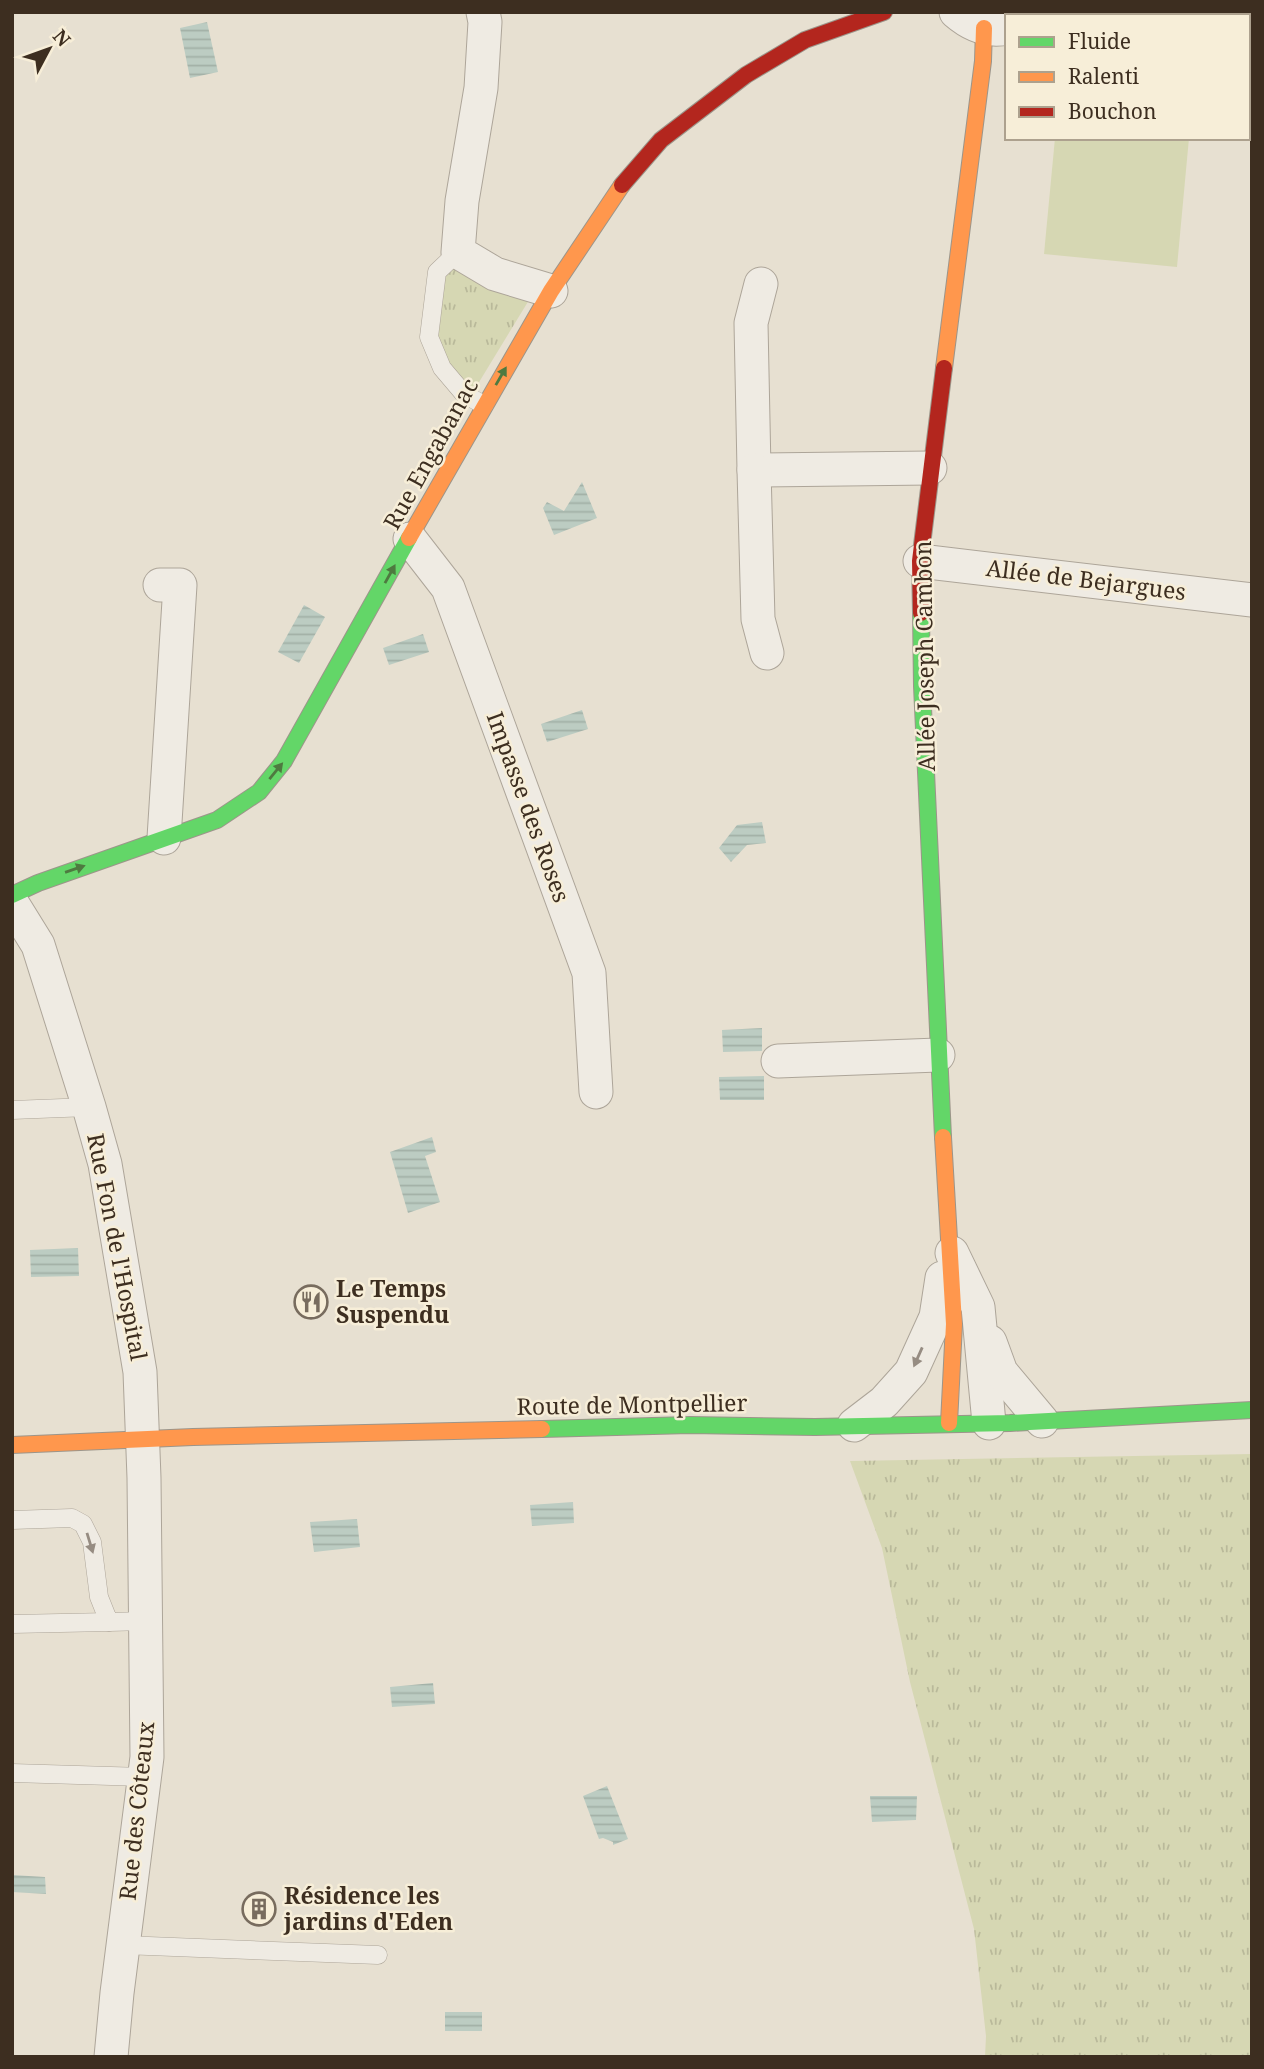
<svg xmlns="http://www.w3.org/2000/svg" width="1264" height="2069" font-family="'Noto Serif',serif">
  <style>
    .grass { fill: url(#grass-tufts) }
    .garden { fill: #d6d7b3 }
    .water { fill: url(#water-rules) }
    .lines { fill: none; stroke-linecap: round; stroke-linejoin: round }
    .lane-casing { stroke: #ada599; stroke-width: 19 }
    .street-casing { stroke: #ada599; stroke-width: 35 }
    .fast-casing { stroke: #9c958a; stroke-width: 18 }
    .slow-casing { stroke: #9c958a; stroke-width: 18 }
    .jam-casing { stroke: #9c958a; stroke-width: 18 }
    .lane { stroke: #efebe3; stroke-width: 18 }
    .street { stroke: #efebe3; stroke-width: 33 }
    .fast { stroke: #63d668; stroke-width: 16 }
    .slow { stroke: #ff974d; stroke-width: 16 }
    .jam { stroke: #b3261e; stroke-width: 16 }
    .oneway { fill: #4e7a40 }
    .oneway2 { fill: #968c82 }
    .labels { text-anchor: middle; stroke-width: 5; stroke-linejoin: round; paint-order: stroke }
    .street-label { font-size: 23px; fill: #3d2e20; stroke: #f7eed8 }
    .poi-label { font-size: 23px; font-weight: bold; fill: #3d2e20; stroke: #f7eed8; text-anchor: start }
  </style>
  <defs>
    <pattern id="grass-tufts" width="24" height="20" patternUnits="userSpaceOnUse" patternTransform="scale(1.75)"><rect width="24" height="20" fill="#d6d7b3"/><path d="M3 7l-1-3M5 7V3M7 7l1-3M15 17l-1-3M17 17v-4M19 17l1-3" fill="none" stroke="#b9b99a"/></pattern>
    <pattern id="water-rules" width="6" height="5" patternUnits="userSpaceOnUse" patternTransform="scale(1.75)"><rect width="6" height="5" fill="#bcccc2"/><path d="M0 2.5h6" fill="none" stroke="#a2b0a6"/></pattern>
  </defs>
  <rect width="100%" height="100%" fill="#e7e0d1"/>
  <!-- grass -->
  <g class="grass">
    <polygon points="458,252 537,287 470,397 442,368 432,301"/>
    <polygon points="1252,1454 1252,2057 985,2057 986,2036 974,1929 910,1682 882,1548 850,1461"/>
  </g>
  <!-- garden -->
  <polygon class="garden" points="1055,138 1189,138 1177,267 1044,254"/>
  <!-- water -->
  <g class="water">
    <polygon points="207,22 218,72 190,78 180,28"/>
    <polygon points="582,482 597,518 554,535 543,508 547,502 564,511"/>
    <polygon points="304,605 325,617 299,663 278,652"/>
    <polygon points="423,634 429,652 389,665 383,648"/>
    <polygon points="582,710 588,729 547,742 541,724"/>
    <polygon points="762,822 766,843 747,845 731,862 719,848 737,825"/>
    <polygon points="762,1028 762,1051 723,1052 722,1030"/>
    <polygon points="764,1076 764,1100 720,1100 719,1077"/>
    <polygon points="432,1137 436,1152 425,1156 440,1202 408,1213 390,1152"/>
    <polygon points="78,1248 79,1276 31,1277 30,1250"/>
    <polygon points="573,1502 574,1523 532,1526 530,1505"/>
    <polygon points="357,1519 360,1547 314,1552 310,1522"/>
    <polygon points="433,1683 435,1704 392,1707 390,1687"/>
    <polygon points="607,1786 628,1839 613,1845 613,1842 603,1838 599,1839 583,1796"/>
    <polygon points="870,1796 917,1796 916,1820 872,1822"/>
    <polygon points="12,1875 45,1877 46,1894 12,1892"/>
    <rect x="445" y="2012" width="37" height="19"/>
  </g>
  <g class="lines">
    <defs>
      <g id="lane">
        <polyline points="458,252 437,272 429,337 442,368 464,394 484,405"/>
        <polyline points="12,1110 89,1107"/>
        <polyline points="12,1520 72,1518 83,1524 92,1542 99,1597 109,1622 145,1621"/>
        <polyline points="12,1624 109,1622"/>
        <polyline points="12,1773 144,1777"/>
        <polyline points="123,1945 378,1955"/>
      </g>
      <g id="street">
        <polyline points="483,12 485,22 481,88 462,201 458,252 495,274 551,291"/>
        <path d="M956 12C971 25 988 32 1007 28"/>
        <polyline points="1032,16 1035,12"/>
        <polyline points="761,284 751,323 754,470 930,468"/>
        <polyline points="754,470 758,619 767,653"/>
        <polyline points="410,539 448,588 589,973 596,1092"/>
        <polyline points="920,561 1252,600"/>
        <polyline points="160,585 180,585 164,838"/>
        <polyline points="12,903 38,945 89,1107 105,1164 140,1372 144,1478 147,1757 117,1993 111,2057"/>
        <polyline points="778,1061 938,1055"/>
        <polyline points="952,1253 978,1307 989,1423"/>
        <polyline points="990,1342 1001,1372 1042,1421"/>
        <polyline points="854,1425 884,1402 911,1372 936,1317 942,1278"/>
      </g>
      <g id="fast">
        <polyline points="921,613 922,686 943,1137"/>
        <polyline points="12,895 38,883 217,820 259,792 284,761 409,538"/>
        <polyline points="542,1429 690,1425 815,1427 1010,1423 1252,1410"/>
      </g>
      <g id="slow">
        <polyline points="944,368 983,61 984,28"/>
        <polyline points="409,538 551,291 622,185"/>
        <polyline points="943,1137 954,1324 949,1423"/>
        <polyline points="12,1445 193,1437 542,1429"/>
      </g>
      <g id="jam">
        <polyline points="622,185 661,140 746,75 805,40 884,12"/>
        <polyline points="921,613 920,561 944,368"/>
      </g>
    </defs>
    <!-- lane casing -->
    <use href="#lane" class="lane-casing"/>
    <!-- street casing -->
    <use href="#street" class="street-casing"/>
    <!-- fast casing -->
    <use href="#fast" class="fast-casing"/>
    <!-- slow casing -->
    <use href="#slow" class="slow-casing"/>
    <!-- jam casing -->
    <use href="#jam" class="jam-casing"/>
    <!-- lane -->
    <use href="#lane" class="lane"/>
    <!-- street -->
    <use href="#street" class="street"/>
    <!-- fast -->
    <use href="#fast" class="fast"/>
    <!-- slow -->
    <use href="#slow" class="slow"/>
    <!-- jam -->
    <use href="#jam" class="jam"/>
  </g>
  <!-- one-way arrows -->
  <defs><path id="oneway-solid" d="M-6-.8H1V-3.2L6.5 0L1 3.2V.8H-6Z" transform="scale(1.75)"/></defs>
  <g class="oneway">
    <use href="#oneway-solid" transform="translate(501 376) rotate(-60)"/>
    <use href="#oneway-solid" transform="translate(390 574) rotate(-61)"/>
    <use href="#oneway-solid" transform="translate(276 771) rotate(-51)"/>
    <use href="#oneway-solid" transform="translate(75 869) rotate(-19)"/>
  </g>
  <g class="oneway2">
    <use href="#oneway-solid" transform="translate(918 1357) rotate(114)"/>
    <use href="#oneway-solid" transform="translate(90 1543) rotate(73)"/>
  </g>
  <!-- icons -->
  <defs>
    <symbol id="restaurant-ring" viewBox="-11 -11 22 22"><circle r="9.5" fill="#f7eed8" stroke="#786c5e" stroke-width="1.5"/><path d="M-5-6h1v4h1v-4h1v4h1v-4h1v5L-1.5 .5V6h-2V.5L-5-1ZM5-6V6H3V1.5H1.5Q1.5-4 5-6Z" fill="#786c5e"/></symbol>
    <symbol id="building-ring" viewBox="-11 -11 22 22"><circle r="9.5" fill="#f7eed8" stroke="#786c5e" stroke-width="1.5"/><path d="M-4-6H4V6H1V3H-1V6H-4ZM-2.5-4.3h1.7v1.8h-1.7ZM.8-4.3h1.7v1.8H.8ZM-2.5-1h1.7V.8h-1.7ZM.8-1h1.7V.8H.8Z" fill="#786c5e"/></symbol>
  </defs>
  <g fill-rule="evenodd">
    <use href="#restaurant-ring" x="292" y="1283" width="38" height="38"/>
    <use href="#building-ring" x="240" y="1890" width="38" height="38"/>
  </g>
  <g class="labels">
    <!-- street labels -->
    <g class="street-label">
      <text transform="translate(431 454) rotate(-61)" y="8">Rue Engabanac</text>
      <text transform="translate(1086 580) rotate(7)" y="8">Allée de Bejargues</text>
      <text transform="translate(925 656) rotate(-91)" y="8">Allée Joseph Cambon</text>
      <text transform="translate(528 807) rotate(70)" y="8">Impasse des Roses</text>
      <text transform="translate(117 1247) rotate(79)" y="8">Rue Fon de l'Hospital</text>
      <text transform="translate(632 1405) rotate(-1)" y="8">Route de Montpellier</text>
      <text transform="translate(137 1811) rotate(-84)" y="8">Rue des Côteaux</text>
    </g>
    <!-- poi labels -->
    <g class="poi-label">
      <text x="336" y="1297">Le Temps<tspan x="336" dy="26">Suspendu</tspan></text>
      <text x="284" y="1904">Résidence les<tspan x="284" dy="26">jardins d'Eden</tspan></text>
    </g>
  </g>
  <!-- border -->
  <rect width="1264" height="2069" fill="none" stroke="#3d2e20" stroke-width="28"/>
  <!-- legend -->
  <rect x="1005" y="14" width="245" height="126" fill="#f7eed8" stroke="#ada18e" stroke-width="2"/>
  <rect x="1019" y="37" width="35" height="10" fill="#63d668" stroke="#ada18e" stroke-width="2"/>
  <text x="1068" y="49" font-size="21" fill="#3d2e20">Fluide</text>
  <rect x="1019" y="72" width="35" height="10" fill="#ff974d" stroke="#ada18e" stroke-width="2"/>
  <text x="1068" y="84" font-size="21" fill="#3d2e20">Ralenti</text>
  <rect x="1019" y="107" width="35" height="10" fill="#b3261e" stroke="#ada18e" stroke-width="2"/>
  <text x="1068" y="119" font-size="21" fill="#3d2e20">Bouchon</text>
  <!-- north arrow -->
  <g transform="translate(49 49) rotate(49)" stroke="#f7eed8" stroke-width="5" paint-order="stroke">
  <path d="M0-5L12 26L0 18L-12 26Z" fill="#3d2e20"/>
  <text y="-10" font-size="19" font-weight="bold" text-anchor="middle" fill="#3d2e20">N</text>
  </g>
</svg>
